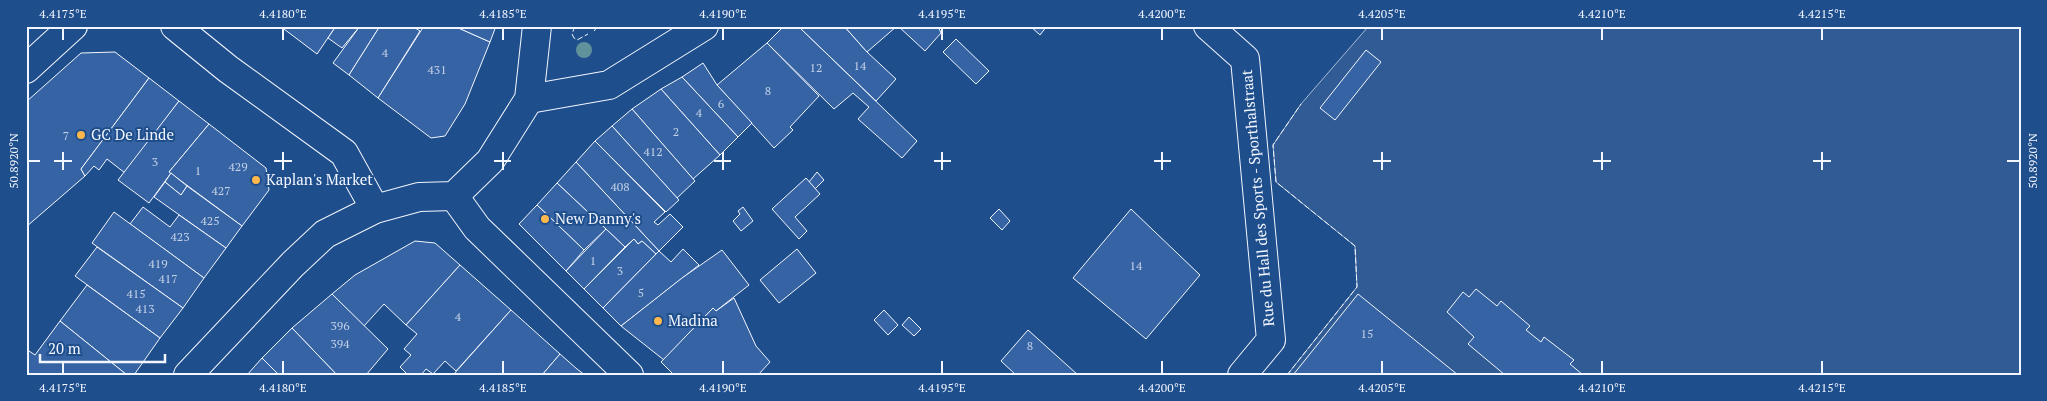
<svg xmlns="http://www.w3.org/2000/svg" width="2047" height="401" font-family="'PT Serif',serif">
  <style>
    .built { fill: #305b95; stroke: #a8bbd7 }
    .building { fill: #3563a3; stroke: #f2f6ff }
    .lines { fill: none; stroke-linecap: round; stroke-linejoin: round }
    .minor-casing { stroke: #f2f6ff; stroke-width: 30 }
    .minor { stroke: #1f4e8c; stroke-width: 28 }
    .fence { stroke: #f2f6ff; stroke-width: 1; stroke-dasharray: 6 2.5; stroke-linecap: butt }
    .tree { fill: #61919a }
    .ticks { fill: none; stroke: #f2f6ff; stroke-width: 2 }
    .poi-dot { fill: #ffb74d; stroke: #1f4e8c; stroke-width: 2 }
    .labels { text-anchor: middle; stroke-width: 4; stroke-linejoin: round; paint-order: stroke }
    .number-label { font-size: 12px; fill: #c3d1e8 }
    .poi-label { font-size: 15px; fill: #f2f6ff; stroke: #1f4e8c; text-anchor: start }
    .street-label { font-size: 15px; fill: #f2f6ff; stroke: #1f4e8c }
    .neatline { fill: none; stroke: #f2f6ff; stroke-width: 2 }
    .ticks-label { font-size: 12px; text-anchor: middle; fill: #f2f6ff }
  </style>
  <rect width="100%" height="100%" fill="#1f4e8c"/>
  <!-- built -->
  <polygon class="built" points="1365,26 2021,26 2021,375 1287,375 1357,287 1355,246 1276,182 1273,145 1301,104 1367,28"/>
  <!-- building -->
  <g class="building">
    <polygon points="280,26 336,26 317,54"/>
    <polygon points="336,26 360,26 342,48 328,38"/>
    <polygon points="360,26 380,26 349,75 333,63"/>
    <polygon points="380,26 412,26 420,31 378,98 349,75"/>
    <polygon points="424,26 454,26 490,42 465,104 445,136 431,138 378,98"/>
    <polygon points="454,26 496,26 490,42"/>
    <polygon points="784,26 798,26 917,141 902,158 858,119 869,107 853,93 834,109 767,43"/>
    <polygon points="798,26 844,26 867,52 896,79 876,101"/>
    <polygon points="844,26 897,26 867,52"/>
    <polygon points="898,26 938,26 941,33 925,51"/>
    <polygon points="1030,26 1047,26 1040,35"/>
    <polygon points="956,39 989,71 976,84 943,52"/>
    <polygon points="767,43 819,96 790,127 793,130 774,148 717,85"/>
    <polygon points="1366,50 1381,62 1335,120 1320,108"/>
    <polygon points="115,52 149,78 81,169 85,176 26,227 26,102 81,53"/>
    <polygon points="703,63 717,85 752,123 738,137 682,77"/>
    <polygon points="682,77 738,137 720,155 661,89"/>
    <polygon points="149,78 179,101 125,173 107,159 99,170 94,166 85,176 81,169"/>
    <polygon points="661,89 720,155 693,179 632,109"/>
    <polygon points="179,101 209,124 169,172 171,173 149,203 118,180"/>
    <polygon points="632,109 695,181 677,198 612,126"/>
    <polygon points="209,124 266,168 269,190 242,226 169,172"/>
    <polygon points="612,126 679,200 666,212 595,141"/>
    <polygon points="595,141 665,212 654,222 658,225 670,214 683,227 659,251 576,162"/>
    <polygon points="576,162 659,251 656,254 642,241 638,244 634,239 625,247 557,183"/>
    <polygon points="817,172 824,180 815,189 809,182"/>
    <polygon points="171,173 187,186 181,195 165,182"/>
    <polygon points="806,178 820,194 795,217 807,231 799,239 772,209"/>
    <polygon points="165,182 181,195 187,186 242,226 226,248 154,197"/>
    <polygon points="557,183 606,229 584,250 537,205"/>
    <polygon points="537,205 584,250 566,271 519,224"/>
    <polygon points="143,207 170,227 179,215 226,248 204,278 130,224"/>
    <polygon points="743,207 753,221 741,231 733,221 740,214 738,211"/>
    <polygon points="999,209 1010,221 1002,230 990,218"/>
    <polygon points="1131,209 1200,275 1146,339 1073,278"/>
    <polygon points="114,212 204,278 183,308 92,243"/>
    <polygon points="606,229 625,247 584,289 566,271"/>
    <polygon points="634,239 638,244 642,241 656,254 603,308 584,289"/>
    <polygon points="415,241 435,243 460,265 406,325 384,304 364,326 332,294 355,275"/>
    <polygon points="97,247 183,308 160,338 75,276"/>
    <polygon points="683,249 699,265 621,326 603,308 659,251 671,262"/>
    <polygon points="797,249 816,273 779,303 760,280"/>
    <polygon points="722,250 749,285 716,311 713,308 664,360 621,326 682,278"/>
    <polygon points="460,265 511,310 456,371 445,361 433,374 426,369 421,375 408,375 400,367 411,355 404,349 417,334 406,325"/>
    <polygon points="87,285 160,338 134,375 127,375 60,321"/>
    <polygon points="1476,289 1497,306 1501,301 1530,326 1526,330 1541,342 1544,337 1574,360 1570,364 1583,375 1505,375 1468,344 1474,337 1447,312 1463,292 1469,297"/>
    <polygon points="332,294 388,349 366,375 337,375 292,328"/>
    <polygon points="1358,294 1458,375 1293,375"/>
    <polygon points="734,298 756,346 770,362 758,375 674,375 661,362 713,308 716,311"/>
    <polygon points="511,310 560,354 542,375 453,375"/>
    <polygon points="884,310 898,325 888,335 874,320"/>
    <polygon points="909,317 921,329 914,336 902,325"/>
    <polygon points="60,321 127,375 26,375 26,349 35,355"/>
    <polygon points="292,328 337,375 279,375 262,358"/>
    <polygon points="1028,330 1078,375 1016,375 1001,361"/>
    <polygon points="560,354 577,369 585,375 542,375"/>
    <polygon points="262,358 279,375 247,375"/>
  </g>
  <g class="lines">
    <defs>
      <g id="minor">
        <polyline points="175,26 228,69 344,153 375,209"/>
        <polyline points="1208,26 1245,59 1271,340 1242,375"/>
        <polyline points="26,69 73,26"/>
        <polyline points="529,99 609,85 704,26"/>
        <polyline points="454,196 477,228 629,375"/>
        <polyline points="188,375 293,264 325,234 375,209 419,197 454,196 490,161 529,99 537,26"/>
      </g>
    </defs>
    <!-- minor casing -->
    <use href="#minor" class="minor-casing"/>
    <!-- minor -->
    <use href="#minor" class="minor"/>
    <!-- fence -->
    <g class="fence">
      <polyline points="575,26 572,34 574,38 577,40 588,34"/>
      <polyline points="594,31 598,26"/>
      <polyline points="1287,375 1357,287 1355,246 1276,182 1273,145 1301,104"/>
    </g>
  </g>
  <!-- trees -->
  <circle class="tree" cx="584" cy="50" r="8"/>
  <!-- ticks -->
  <path class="ticks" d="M63 28V40M283 28V40M503 28V40M723 28V40M942 28V40M1162 28V40M1382 28V40M1602 28V40M1822 28V40M63 152V170M283 152V170M503 152V170M723 152V170M942 152V170M1162 152V170M1382 152V170M1602 152V170M1822 152V170M28 161H40M54 161H72M274 161H292M494 161H511M714 161H731M934 161H951M1154 161H1171M1373 161H1391M1593 161H1611M1813 161H1831M2007 161H2020M63 361V374M283 361V374M503 361V374M723 361V374M942 361V374M1162 361V374M1382 361V374M1602 361V374M1822 361V374"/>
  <!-- markers -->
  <g class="poi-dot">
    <circle cx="81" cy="135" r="5"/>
    <circle cx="256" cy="180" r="5"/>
    <circle cx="545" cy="219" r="5"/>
    <circle cx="658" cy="321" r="5"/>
  </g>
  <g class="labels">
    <!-- number labels -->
    <g class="number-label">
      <text x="385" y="57">4</text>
      <text x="860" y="70">14</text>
      <text x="816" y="72">12</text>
      <text x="437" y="74">431</text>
      <text x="768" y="95">8</text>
      <text x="721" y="108">6</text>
      <text x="699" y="117">4</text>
      <text x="676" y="136">2</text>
      <text x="66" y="140">7</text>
      <text x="653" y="156">412</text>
      <text x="155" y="166">3</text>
      <text x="238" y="171">429</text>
      <text x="198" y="175">1</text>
      <text x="620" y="191">408</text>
      <text x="221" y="195">427</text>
      <text x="210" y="225">425</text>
      <text x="180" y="241">423</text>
      <text x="593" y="265">1</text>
      <text x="158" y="268">419</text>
      <text x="1136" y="270">14</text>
      <text x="620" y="275">3</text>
      <text x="168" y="283">417</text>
      <text x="641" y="297">5</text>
      <text x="136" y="298">415</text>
      <text x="145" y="313">413</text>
      <text x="458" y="321">4</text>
      <text x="340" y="330">396</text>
      <text x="1367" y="338">15</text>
      <text x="340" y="348">394</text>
      <text x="1030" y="350">8</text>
    </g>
    <!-- poi labels -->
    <g class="poi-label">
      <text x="91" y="140">GC De Linde</text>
      <text x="266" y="185">Kaplan's Market</text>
      <text x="555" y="224">New Danny's</text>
      <text x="668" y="326">Madina</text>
    </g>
    <!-- street labels -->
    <g class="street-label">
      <text transform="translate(1258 198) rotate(-95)" y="5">Rue du Hall des Sports - Sporthalstraat</text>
    </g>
  </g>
  <!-- border -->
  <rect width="2047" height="401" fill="none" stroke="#1f4e8c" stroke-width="55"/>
  <!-- scale -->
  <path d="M40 354v8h125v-8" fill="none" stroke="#f2f6ff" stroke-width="2.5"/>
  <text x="48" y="354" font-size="15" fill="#f2f6ff" stroke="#1f4e8c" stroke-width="4" paint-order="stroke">20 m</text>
  <rect x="28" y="28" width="1992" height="346" class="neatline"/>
  <g class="ticks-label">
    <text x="63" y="18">4.4175°E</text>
    <text x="283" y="18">4.4180°E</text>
    <text x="503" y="18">4.4185°E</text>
    <text x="723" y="18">4.4190°E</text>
    <text x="942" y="18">4.4195°E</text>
    <text x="1162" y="18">4.4200°E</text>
    <text x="1382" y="18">4.4205°E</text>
    <text x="1602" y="18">4.4210°E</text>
    <text x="1822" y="18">4.4215°E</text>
    <text transform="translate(14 161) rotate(-90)" y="4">50.8920°N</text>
    <text transform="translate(2033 161) rotate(-90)" y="4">50.8920°N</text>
    <text x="63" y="392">4.4175°E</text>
    <text x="283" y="392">4.4180°E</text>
    <text x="503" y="392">4.4185°E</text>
    <text x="723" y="392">4.4190°E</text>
    <text x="942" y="392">4.4195°E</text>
    <text x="1162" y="392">4.4200°E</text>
    <text x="1382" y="392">4.4205°E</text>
    <text x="1602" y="392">4.4210°E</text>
    <text x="1822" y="392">4.4215°E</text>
  </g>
</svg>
